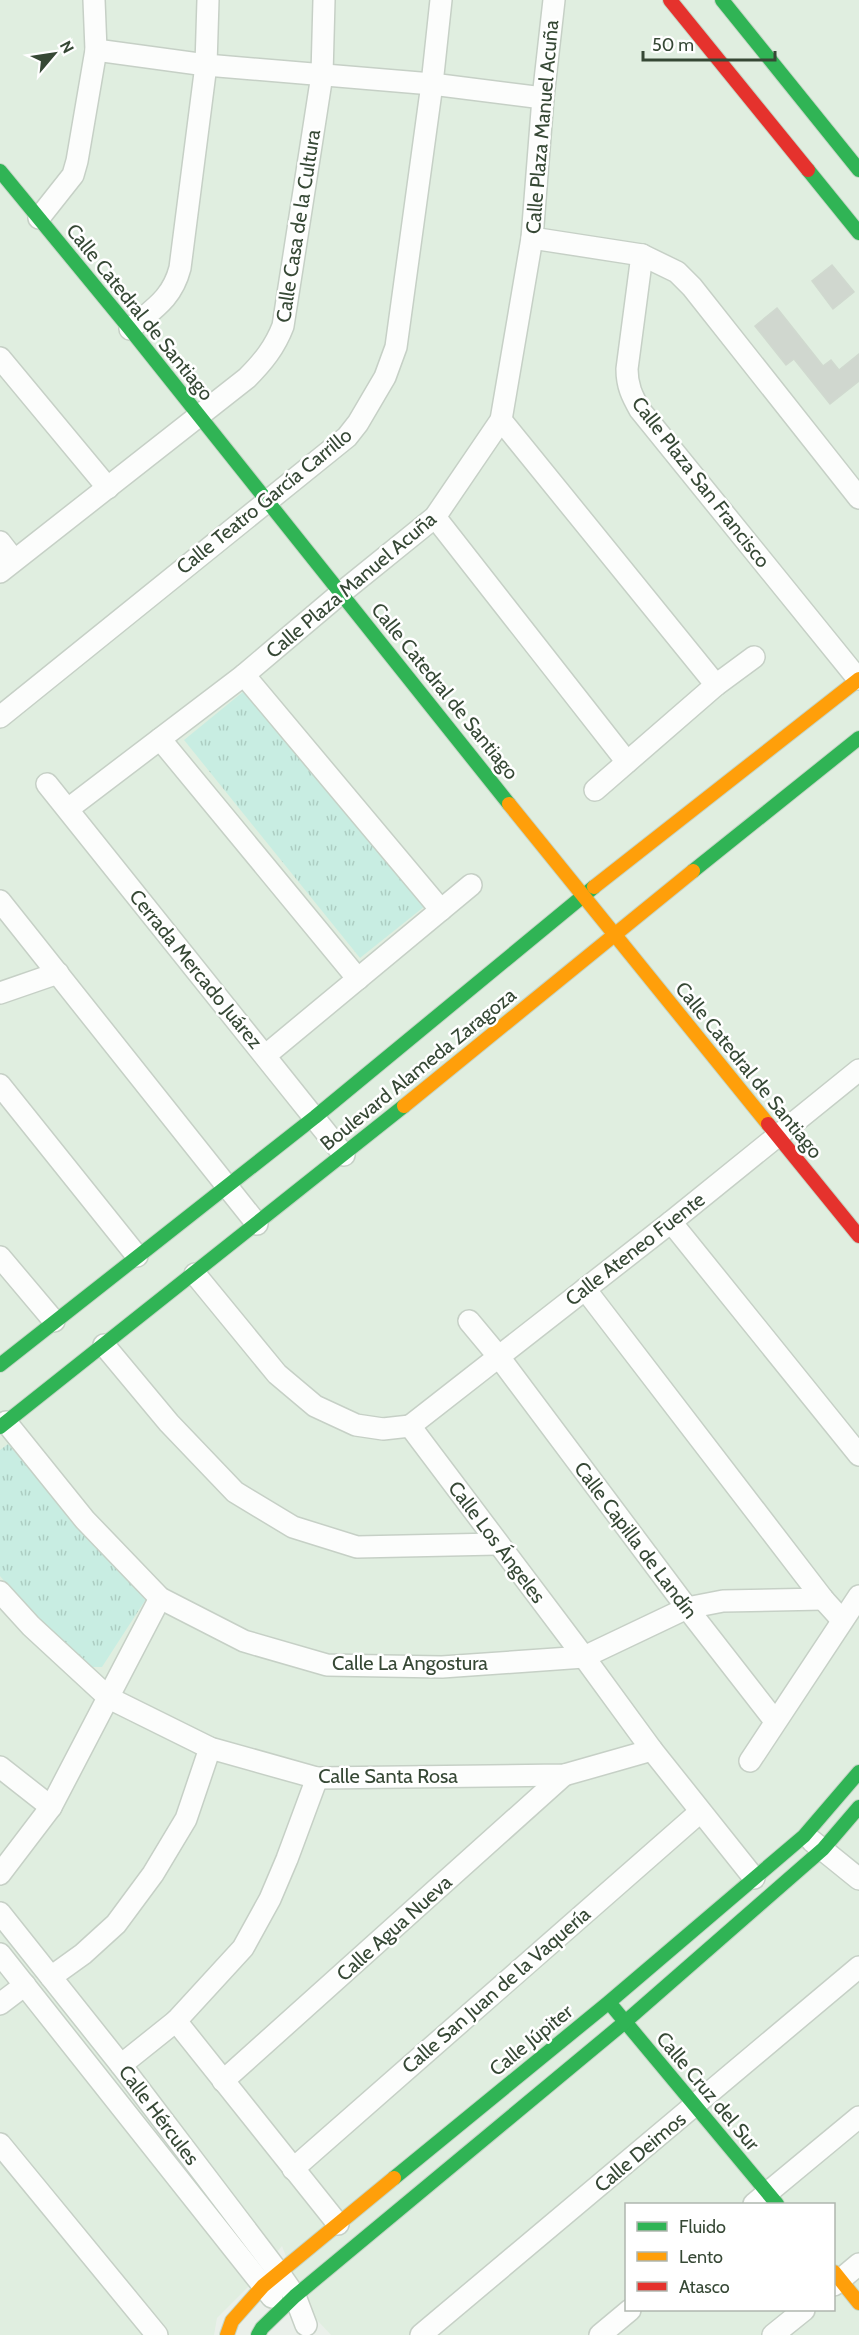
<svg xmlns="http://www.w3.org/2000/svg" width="859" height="2335" font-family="Cabin,sans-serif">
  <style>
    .residential { fill: #e0eee0; fill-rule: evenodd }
    .grass { fill: url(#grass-tufts) }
    .building { fill: #d0d7cf; stroke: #d0d9cf; stroke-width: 1.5 }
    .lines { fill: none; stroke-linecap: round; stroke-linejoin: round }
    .street-casing { stroke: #c6d0c6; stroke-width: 24 }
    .fast-casing { stroke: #c4d5c5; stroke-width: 16 }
    .slow-casing { stroke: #c4d5c5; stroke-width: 16 }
    .jam-casing { stroke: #c4d5c5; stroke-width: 16 }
    .street { stroke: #fcfdfc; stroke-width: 21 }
    .fast { stroke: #30b455; stroke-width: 14 }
    .slow { stroke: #ff9f0a; stroke-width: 14 }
    .jam { stroke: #e5322d; stroke-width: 14 }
    .labels { text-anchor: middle; stroke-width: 5; stroke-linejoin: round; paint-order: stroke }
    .street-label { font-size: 20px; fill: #364835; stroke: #fff }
  </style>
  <defs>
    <pattern id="grass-tufts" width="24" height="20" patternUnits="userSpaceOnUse" patternTransform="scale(1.5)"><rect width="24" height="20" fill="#c8ede2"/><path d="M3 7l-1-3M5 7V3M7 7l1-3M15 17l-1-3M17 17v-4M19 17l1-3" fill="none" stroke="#accdc2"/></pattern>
  </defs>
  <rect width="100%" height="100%" fill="#eaf0ea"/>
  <!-- residential -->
  <path class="residential" d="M0 0H859V2335H331L305 2307 282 2246 251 2284 217 2318 214 2335H0ZM626 2204H834V2310H626Z"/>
  <!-- grass -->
  <g class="grass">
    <polygon points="249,687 425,906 360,958 184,740"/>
    <polygon points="8,1444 105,1557 146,1599 102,1667 87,1667 67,1655 0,1576 0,1450"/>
  </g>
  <!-- building -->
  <g class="building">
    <polygon points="832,265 854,292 833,309 812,281"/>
    <polygon points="777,308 823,366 831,360 839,370 859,354 859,381 830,404 794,359 786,365 755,326"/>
  </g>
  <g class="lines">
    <defs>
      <g id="street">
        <polyline points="96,50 206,65 432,84 543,98"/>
        <polyline points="39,218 73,175 77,161 96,50 94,0"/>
        <polyline points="532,238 642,255 677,272 692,287 859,498"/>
        <path d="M642 255 627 369C627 386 632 396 640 410L858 679"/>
        <path d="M130 329C153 309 172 299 180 268L206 65 208 0"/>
        <polyline points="0,358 108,488"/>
        <polyline points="501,420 716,685"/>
        <polyline points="435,517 627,762"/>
        <polyline points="0,542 14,560"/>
        <path d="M0 572 247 378C263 362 275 347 283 326L322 75 324 0"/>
        <polyline points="244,675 441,910"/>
        <polyline points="0,717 347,437 358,423 385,377 396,347 432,84 441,0"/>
        <polyline points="160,739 358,979"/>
        <polyline points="47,784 344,1155"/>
        <polyline points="595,790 716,685 754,657"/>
        <polyline points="68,809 244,675 341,593 435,517 501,420 532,238 543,98 554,0"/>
        <polyline points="0,901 257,1224"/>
        <polyline points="0,993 58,973"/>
        <polyline points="266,1055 471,885"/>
        <polyline points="0,1085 137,1256"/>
        <polyline points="671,1222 859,1455"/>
        <polyline points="0,1257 54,1321"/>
        <polyline points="195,1274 277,1374 315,1406 356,1425 383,1429 410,1426"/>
        <polyline points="585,1289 823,1599 842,1620"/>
        <polyline points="469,1321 499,1357 687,1608 775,1721"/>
        <polyline points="104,1345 169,1423 235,1492 293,1527 357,1547 497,1544"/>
        <polyline points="6,1422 85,1520 160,1598 244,1641 327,1665 442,1667 584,1657 687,1608 723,1601 823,1599"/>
        <polyline points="410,1426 671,1222 859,1070"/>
        <polyline points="410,1426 584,1657 652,1750 754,1878"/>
        <polyline points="0,1592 31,1626 109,1698 210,1748 317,1778 564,1775 652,1750"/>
        <polyline points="750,1761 859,1596"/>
        <polyline points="0,1767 51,1807"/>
        <polyline points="812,1841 859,1879"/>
        <polyline points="0,1874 51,1807 160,1598"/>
        <polyline points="0,1913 121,2065 279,2273 295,2296 306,2325"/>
        <polyline points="0,1954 272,2297"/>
        <polyline points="51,1977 83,1954 116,1924 153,1874 186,1819 210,1748"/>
        <polyline points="0,2004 25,1985"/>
        <polyline points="176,2021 338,2224"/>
        <polyline points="121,2065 176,2021 243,1948 270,1899 287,1859 317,1778"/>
        <polyline points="223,2081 564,1775"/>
        <polyline points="0,2144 157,2335"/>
        <polyline points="293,2169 700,1812"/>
        <polyline points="754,2204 859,2117"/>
        <polyline points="834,2285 859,2264"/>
        <polyline points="421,2335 859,1967"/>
        <polyline points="600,2335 630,2310"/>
        <polyline points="773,2335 804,2310"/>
      </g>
      <g id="fast">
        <polyline points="722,0 859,170"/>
        <polyline points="808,170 859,233"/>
        <polyline points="0,171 130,329 509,804"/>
        <polyline points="693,871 859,738"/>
        <polyline points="0,1365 315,1117 594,887"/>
        <polyline points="0,1427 404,1106"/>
        <polyline points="612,2006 777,2204"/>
        <polyline points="394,2178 608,2003 804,1836 859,1772"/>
        <polyline points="258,2335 262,2328 295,2296 625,2022 823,1849 859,1807"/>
      </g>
      <g id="slow">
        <polyline points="509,804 768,1124"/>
        <polyline points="594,887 859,679"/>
        <polyline points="404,1106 693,871"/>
        <polyline points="834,2272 859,2303"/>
        <polyline points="227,2335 232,2321 263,2286 394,2178"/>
      </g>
      <g id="jam">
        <polyline points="670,0 808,170"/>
        <polyline points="768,1124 859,1236"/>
      </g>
    </defs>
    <!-- street casing -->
    <use href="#street" class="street-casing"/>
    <!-- fast casing -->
    <use href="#fast" class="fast-casing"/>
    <!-- slow casing -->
    <use href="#slow" class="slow-casing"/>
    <!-- jam casing -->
    <use href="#jam" class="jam-casing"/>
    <!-- street -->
    <use href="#street" class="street"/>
    <!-- fast -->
    <use href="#fast" class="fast"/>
    <!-- slow -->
    <use href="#slow" class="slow"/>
    <!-- jam -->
    <use href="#jam" class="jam"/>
  </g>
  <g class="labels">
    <!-- street labels -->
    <g class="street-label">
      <text transform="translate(542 127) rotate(-85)" y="7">Calle Plaza Manuel Acuña</text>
      <text transform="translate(298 226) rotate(-81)" y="7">Calle Casa de la Cultura</text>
      <text transform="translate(140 312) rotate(51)" y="7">Calle Catedral de Santiago</text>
      <text transform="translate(701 482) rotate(52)" y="7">Calle Plaza San Francisco</text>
      <text transform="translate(264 501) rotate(-39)" y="7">Calle Teatro García Carrillo</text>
      <text transform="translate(351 585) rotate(-40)" y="7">Calle Plaza Manuel Acuña</text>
      <text transform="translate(445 691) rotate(51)" y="7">Calle Catedral de Santiago</text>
      <text transform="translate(196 969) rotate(51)" y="7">Cerrada Mercado Juárez</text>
      <text transform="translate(418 1069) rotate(-39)" y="7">Boulevard Alameda Zaragoza</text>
      <text transform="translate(749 1070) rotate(51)" y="7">Calle Catedral de Santiago</text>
      <text transform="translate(635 1249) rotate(-38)" y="7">Calle Ateneo Fuente</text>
      <text transform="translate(636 1540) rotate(53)" y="7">Calle Capilla de Landín</text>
      <text transform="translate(497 1542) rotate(53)" y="7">Calle Los Ángeles</text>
      <text x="410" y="1670">Calle La Angostura</text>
      <text x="388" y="1783">Calle Santa Rosa</text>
      <text transform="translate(394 1928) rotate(-42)" y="7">Calle Agua Nueva</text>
      <text transform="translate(496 1990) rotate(-41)" y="7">Calle San Juan de la Vaquería</text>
      <text transform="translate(531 2040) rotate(-39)" y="7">Calle Júpiter</text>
      <text transform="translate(708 2091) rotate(50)" y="7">Calle Cruz del Sur</text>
      <text transform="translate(159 2115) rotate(53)" y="7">Calle Hércules</text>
      <text transform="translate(640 2152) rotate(-40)" y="7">Calle Deimos</text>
    </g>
  </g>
  <!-- legend -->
  <rect x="625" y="2203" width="210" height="108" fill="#ffffff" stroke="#afb6ae" stroke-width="1.5"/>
  <rect x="637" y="2222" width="30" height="9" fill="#30b455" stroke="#afb6ae" stroke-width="1.5"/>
  <text x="679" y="2233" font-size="18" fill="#364835">Fluido</text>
  <rect x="637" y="2252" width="30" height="9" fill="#ff9f0a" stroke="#afb6ae" stroke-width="1.5"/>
  <text x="679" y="2263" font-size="18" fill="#364835">Lento</text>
  <rect x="637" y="2282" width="30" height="9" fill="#e5322d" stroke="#afb6ae" stroke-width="1.5"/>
  <text x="679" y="2293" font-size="18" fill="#364835">Atasco</text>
  <!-- north arrow -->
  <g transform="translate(54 54) rotate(61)" stroke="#ffffff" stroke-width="4.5" paint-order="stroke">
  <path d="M0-4.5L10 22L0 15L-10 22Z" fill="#364835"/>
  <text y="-9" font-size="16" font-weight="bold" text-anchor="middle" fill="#364835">N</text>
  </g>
  <!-- scale -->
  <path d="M643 51v9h132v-9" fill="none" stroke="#364835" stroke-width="3"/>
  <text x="652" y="51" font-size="18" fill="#364835" stroke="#ffffff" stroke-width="4.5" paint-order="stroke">50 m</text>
</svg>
